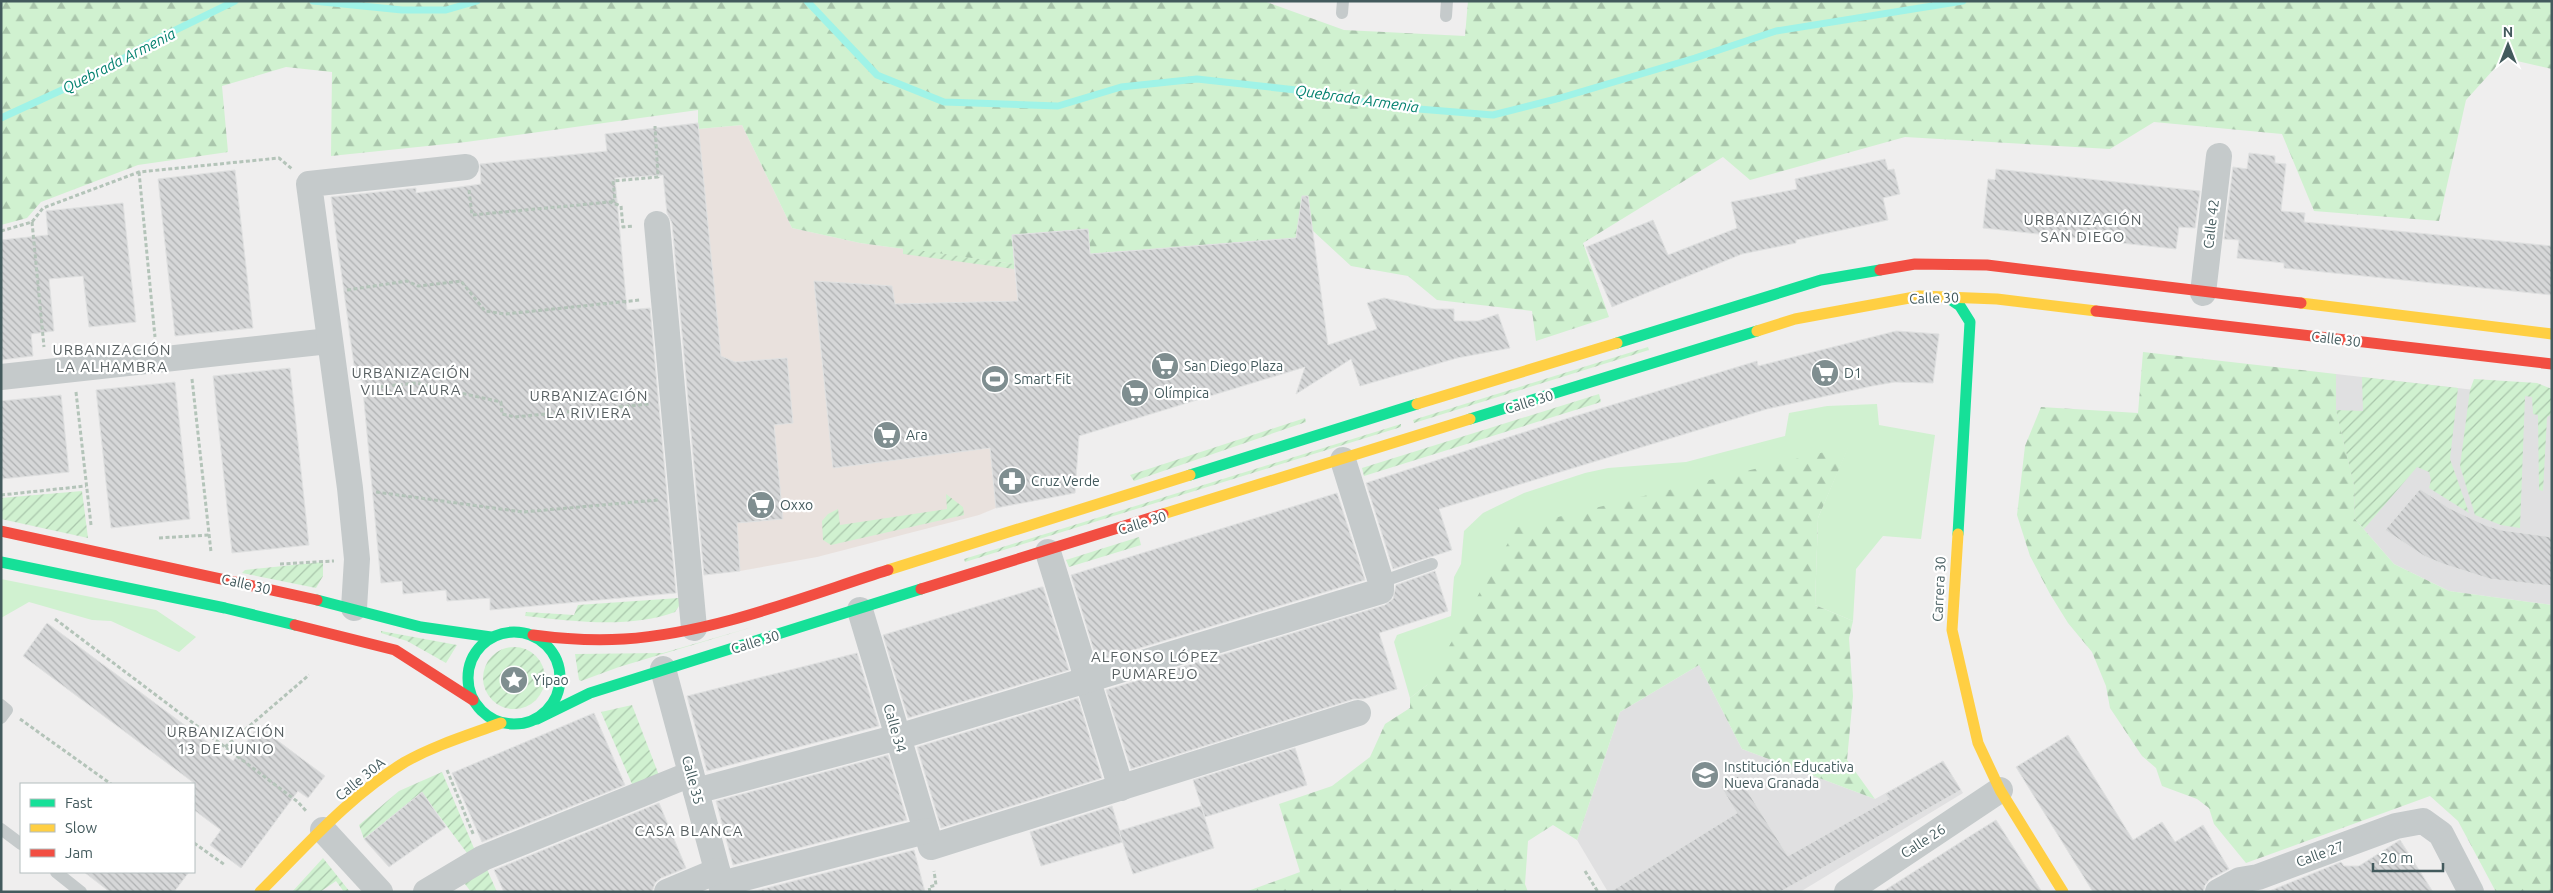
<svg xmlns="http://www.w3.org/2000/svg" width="2553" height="893" font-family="Ubuntu,sans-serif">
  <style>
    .commercial { fill: #e9e1dd }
    .education { fill: #e0e0e1 }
    .grass { fill: #d0f1d0 }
    .forest { fill: url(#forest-firs) }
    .garden { fill: url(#garden-furrows) }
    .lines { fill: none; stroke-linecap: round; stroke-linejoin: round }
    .stream { stroke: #a0f3e7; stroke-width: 7 }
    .building { fill: url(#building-back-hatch); stroke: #e0e1e1 }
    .path { stroke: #b4c4b9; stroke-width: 3; stroke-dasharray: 4 2.5; stroke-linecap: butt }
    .lane { stroke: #c5cacb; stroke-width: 12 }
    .street { stroke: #c5cacb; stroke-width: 26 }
    .fast { stroke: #16e098; stroke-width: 11 }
    .slow { stroke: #ffcf43; stroke-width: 11 }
    .jam { stroke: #f24e42; stroke-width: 11 }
    .labels { text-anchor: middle; stroke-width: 4.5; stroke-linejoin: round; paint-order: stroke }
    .street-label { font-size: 14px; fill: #435a5d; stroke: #fff }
    .poi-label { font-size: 14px; fill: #435a5d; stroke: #fff; text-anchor: start }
    .water-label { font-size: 15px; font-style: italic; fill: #058270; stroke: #fff }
    .neighbourhood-label { font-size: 15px; letter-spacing: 1px; fill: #596163; stroke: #fff }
  </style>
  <defs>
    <pattern id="forest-firs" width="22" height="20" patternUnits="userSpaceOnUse" patternTransform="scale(1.25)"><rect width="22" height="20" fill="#d0f1d0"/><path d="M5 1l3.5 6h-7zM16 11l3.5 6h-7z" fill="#aac6ac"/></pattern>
    <pattern id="garden-furrows" width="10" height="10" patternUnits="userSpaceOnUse" patternTransform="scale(1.25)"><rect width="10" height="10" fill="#d0f1d0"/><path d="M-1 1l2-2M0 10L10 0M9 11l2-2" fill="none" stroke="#aac6ac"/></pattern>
    <pattern id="building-back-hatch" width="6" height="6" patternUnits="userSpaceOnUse" patternTransform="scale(1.25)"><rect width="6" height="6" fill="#d6d7d8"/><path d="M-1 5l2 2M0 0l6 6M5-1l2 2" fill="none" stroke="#afb1b2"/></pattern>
  </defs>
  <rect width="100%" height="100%" fill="#efeeee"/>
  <!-- commercial -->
  <polygon class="commercial" points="742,125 792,228 860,243 1014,264 1037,500 996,508 979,515 817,557 740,571 698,129"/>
  <!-- education -->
  <g class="education">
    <polygon points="2336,374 2552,399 2552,605 2449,591 2394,564 2354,518 2336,410"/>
    <polygon points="1699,665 1742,749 1875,799 1943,761 1963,793 1800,892 1608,892 1577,840 1620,712"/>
  </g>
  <!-- grass -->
  <g class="grass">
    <polygon points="1877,404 1879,425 1935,435 1921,539 1883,536 1856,569 1853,621 1815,605 1818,518 1848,447 1427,685 1410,698 1394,642 1397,635 1451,616 1454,577 1461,564 1464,531 1483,513 1524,493 1585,473 1608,468 1686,462 1785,436 1789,413 1827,406"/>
    <polygon points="1,579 156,610 196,637 179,652 111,621 92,620 29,602 1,618"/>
  </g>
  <!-- forest -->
  <g class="forest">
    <polygon points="1,1 1264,1 1344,30 1465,36 1468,1 2552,1 2552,69 2504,58 2466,100 2439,221 2314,211 2282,134 2154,122 2110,149 1905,137 1750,180 1723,157 1583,243 1609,317 1536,341 1532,311 1437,300 1408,276 1351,266 1312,230 1296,238 1090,254 1087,229 1012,235 1014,264 860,243 792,228 742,125 698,129 698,110 466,142 331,156 332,72 286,67 222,86 228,152 138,165 41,202 27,218 1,225"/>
    <polygon points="2143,352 2336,374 2336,410 2355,489 2354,518 2394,564 2449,591 2552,605 2552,892 2496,892 2458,821 2430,796 2246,863 2214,824 2209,808 2197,799 2162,786 2156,768 2142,756 2110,708 2106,686 2092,652 2068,623 2050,594 2030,556 2017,515 2025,446 2041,407 2138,413"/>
    <polygon points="1849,446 1818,518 1815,605 1853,621 1849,638 1853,696 1847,760 1875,799 1742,749 1699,665 1620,712 1577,840 1553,825 1528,841 1525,884 1528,892 1245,892 1300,872 1279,804 1332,786 1370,757 1385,724 1410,708 1410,698 1427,685 1517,527"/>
  </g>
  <!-- garden -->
  <g class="garden">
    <polygon points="903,248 1014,264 1014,269 903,254"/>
    <polygon points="1648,347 1649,350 1414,423 1413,420"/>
    <polygon points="2362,377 2458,388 2450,459 2469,513 2429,488 2431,480 2429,472 2417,467 2364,529 2354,518 2355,489 2336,410 2363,411"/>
    <polygon points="2474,379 2537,383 2552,389 2552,414 2547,417 2543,491 2539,490 2538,415 2533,414 2532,397 2525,396 2520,528 2501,525 2475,515 2460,466 2470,390"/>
    <polygon points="1599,394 1601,402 1364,476 1362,468"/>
    <polygon points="1305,418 1306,422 1134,481 1130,475"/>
    <polygon points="1401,424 1401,427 965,562 964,559"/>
    <polygon points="82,491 88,538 1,519 1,498"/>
    <polygon points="946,494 963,507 964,515 831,545 823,540 822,521 828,514 838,509 840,525 947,509"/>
    <polygon points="1139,537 1141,545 1069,567 1066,560"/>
    <polygon points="323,562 323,576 316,588 242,573 245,570"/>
    <path d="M679 598V606L675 612C628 629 574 621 525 616L526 612 574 615 578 605Z"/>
    <polygon points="756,626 619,667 581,681 579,680 575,654 663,653"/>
    <polygon points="381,631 457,645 446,663 407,641 381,633"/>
    <circle cx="514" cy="678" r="31"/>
    <polygon points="632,705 660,778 632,784 601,712"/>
    <polygon points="442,772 476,853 470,857 422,793 364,839 359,825 399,791"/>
    <polygon points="323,858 350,892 344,892 336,881 320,892 292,892"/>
    <polygon points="486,867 497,892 471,892 462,880"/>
  </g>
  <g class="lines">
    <!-- stream -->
    <g class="stream">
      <polyline points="313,1 402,10 446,10 477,1"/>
      <polyline points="807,1 877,75 944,102 1058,106 1121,87 1197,79 1323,93 1381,106 1493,115 1560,98 1695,58 1776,31 1963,1"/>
      <polyline points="1,118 99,73 149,43 235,1"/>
    </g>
  </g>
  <!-- building -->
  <g class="building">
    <polygon points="698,123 721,356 735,362 787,358 793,423 774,425 783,519 737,523 740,571 704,575 672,223 667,213 663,175 615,178 627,310 650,308 676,593 490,610 490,598 447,601 446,590 403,594 402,581 381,583 362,380 356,380 331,197 416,188 416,193 481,184 480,164 607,151 605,134"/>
    <polygon points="2249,153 2275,156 2275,163 2286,164 2281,211 2305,213 2304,222 2552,246 2552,295 2284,268 2284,263 2237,258 2239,240 2224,239 2233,167 2247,169"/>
    <polygon points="1885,159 1888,170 1894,169 1900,194 1883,198 1888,220 1796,240 1796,243 1742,254 1612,307 1586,247 1653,220 1668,255 1737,228 1731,202 1797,189 1795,179"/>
    <polygon points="1996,169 2200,191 2195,228 2179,227 2176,249 1983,228 1988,179 1995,180"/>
    <polygon points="235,170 253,328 175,336 158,179"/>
    <polygon points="1302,196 1308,196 1328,345 1377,329 1367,303 1384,298 1434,309 1454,309 1454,321 1478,321 1498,314 1510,348 1457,358 1360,386 1351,359 1296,394 1305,367 1079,436 1075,493 996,508 990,448 833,468 814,281 892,286 895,304 1018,301 1012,235 1088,229 1090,254 1296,238"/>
    <polygon points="123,203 136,322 89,327 83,276 49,279 54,331 31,334 33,356 1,360 1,240 48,235 46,211"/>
    <polygon points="1896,331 1939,334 1933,383 1895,382 1872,386 1767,409 1439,509 1452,550 1393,569 1366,483 1559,421 1757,361 1758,366"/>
    <polygon points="290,368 309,545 232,553 213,376"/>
    <polygon points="175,382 190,519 111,528 96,390"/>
    <polygon points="61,395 69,472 1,479 1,401"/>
    <polygon points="2420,489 2449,508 2485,525 2501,530 2552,537 2552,586 2490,579 2443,564 2424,556 2385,530"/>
    <polygon points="1337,493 1365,580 1097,661 1071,575"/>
    <polygon points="1435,571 1448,611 1379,633 1397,689 1363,699 1354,699 1131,769 1106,690 1385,605 1393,599 1396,585"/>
    <polygon points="1041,587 1043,587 1069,670 908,718 883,635"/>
    <polygon points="47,623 233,761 258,726 325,776 308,798 298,791 241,868 210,845 221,830 194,810 194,783 23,656"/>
    <polygon points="857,653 879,726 707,771 687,696"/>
    <polygon points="1078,698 1102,778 941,828 917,747"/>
    <polygon points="594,713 625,785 482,842 452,773"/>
    <polygon points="2068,735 2133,840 2162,822 2175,842 2203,825 2229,869 2210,879 2205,885 2203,892 2093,892 2016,767"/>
    <polygon points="1295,748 1307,785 1205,817 1193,780"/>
    <polygon points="888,755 907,820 733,865 716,801"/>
    <polygon points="1943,761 1961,790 1780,892 1610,892 1737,813 1721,787 1738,776 1788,856 1889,799 1885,794"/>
    <polygon points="422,792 446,827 389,867 364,839"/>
    <polygon points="659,803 686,868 661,878 655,883 652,892 504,892 494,870"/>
    <polygon points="1112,806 1123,842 1041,866 1030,832"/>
    <polygon points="1201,806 1214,848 1133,874 1119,831"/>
    <polygon points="1996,820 2042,892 1882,892 1975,833"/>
    <polygon points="2400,840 2433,892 2267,892 2341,862 2344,866 2359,866"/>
    <polygon points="914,850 925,892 751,892"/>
    <polygon points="84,872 189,872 174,892 110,892"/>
  </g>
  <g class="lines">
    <!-- path -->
    <g class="path">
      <polyline points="139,172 155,337"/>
      <polyline points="469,190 472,215 610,202 621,206 623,227 634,226"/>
      <polyline points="611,202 615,200 613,181 658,177 655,126"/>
      <polyline points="32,222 44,347"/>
      <polyline points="1,231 32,222 43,208 139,172 279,158 292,169"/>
      <polyline points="347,290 407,281 418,286 461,281 485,311 505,314 640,300"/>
      <polyline points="192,379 211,552"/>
      <polyline points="360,389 416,383 501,402 502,414 515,417 649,404"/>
      <polyline points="76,392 91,525"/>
      <polyline points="376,492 523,512 658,500"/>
      <polyline points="1,495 86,486"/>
      <polyline points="159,538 209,535"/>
      <polyline points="280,564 334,561"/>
      <polyline points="55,619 298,802 306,811"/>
      <polyline points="20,719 111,784"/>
      <polyline points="225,747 309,675"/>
      <polyline points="447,770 474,836"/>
      <polyline points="194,843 225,865"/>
      <polyline points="1585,871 1598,892"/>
      <polyline points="930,892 929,887 936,885 934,871"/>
    </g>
    <!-- lane -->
    <g class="lane">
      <polyline points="1342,13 1343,1"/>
      <polyline points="1446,16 1447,1"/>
      <polyline points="1381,582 1432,564"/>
      <polyline points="1,705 7,710 1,718"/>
      <polyline points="1,829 21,844"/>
      <polyline points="56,872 81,892"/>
    </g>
    <!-- street -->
    <g class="street">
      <polyline points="657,224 694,628"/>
      <polyline points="2203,293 2219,156"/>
      <polyline points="1,377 329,341"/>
      <polyline points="1048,552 1121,788"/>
      <polyline points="354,608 357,559 350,488 309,184 466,167"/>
      <polyline points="860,610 931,847 1358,713"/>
      <polyline points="663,669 723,892"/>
      <polyline points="696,791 898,737 1381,591 1381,582 1343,460"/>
      <polyline points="323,830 380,892"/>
      <polyline points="721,884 926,831"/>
      <polyline points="426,892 483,858 691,774"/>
      <polyline points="667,892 717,871"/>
      <polyline points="1847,892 2000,790"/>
      <polyline points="2218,892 2240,880 2258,877 2396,826 2423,821 2441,834 2471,892"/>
    </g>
    <!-- fast -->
    <g class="fast">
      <polyline points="1947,297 1960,306 1970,322 1958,534"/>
      <polyline points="1617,343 1821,280 1880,270"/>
      <polyline points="1470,419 1757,331"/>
      <polyline points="1190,475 1417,404"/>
      <polyline points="1,562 225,608 295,625"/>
      <polyline points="317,600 421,627 491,637"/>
      <circle cx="514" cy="678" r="46"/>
      <polyline points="537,719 590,693 921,589"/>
    </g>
    <!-- slow -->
    <g class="slow">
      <polyline points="2301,303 2552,334"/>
      <polyline points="1757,331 1795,319 1920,296 1997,299 2096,311"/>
      <polyline points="1417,404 1617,343"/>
      <polyline points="1163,514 1470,419"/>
      <polyline points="1958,534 1952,630 1978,743 2000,790 2063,892"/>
      <polyline points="888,570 1190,475"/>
      <path d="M260 892C306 846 349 796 405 762 435 745 469 735 501 723"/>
    </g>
    <!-- jam -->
    <g class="jam">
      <polyline points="1880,270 1915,264 1987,265 2301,303"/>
      <polyline points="2096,311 2552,364"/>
      <polyline points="1,531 317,600"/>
      <polyline points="921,589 1163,514"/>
      <polyline points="295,625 395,650 473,700"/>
      <path d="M533 635C563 639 594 641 624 639 714 633 803 597 888 570"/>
    </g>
  </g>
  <!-- icons -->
  <defs>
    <symbol id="supermarket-disc" viewBox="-11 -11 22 22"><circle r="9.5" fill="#7f8e90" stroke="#fff"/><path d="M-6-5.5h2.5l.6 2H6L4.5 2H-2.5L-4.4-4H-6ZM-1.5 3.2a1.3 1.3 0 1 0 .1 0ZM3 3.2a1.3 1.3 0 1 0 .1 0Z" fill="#fff"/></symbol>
    <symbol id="stadium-disc" viewBox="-11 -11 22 22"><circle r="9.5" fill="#7f8e90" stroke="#fff"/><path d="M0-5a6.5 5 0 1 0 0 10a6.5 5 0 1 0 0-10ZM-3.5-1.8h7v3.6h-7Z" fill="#fff"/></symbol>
    <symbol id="pharmacy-disc" viewBox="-11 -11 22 22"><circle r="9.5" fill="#7f8e90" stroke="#fff"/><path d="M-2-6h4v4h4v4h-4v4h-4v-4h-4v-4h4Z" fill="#fff"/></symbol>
    <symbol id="sight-disc" viewBox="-11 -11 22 22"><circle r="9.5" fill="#7f8e90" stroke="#fff"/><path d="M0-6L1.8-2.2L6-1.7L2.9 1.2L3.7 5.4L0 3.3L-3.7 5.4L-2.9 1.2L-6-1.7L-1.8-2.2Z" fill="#fff"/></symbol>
    <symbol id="school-disc" viewBox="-11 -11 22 22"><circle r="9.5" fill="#7f8e90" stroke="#fff"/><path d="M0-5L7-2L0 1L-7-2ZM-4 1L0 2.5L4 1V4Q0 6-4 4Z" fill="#fff"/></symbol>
  </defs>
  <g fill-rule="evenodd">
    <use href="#supermarket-disc" x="1149" y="350" width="32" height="32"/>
    <use href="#supermarket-disc" x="1809" y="357" width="32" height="32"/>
    <use href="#stadium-disc" x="979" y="363" width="32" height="32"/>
    <use href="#supermarket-disc" x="1119" y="377" width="32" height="32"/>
    <use href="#supermarket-disc" x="871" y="419" width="32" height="32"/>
    <use href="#pharmacy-disc" x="996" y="465" width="32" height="32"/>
    <use href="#supermarket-disc" x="745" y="489" width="32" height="32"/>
    <use href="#sight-disc" x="498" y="664" width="32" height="32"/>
    <use href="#school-disc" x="1689" y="759" width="32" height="32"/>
  </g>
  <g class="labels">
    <!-- street labels -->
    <g class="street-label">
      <text transform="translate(2211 224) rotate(-83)" y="5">Calle 42</text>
      <text transform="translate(1934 298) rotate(-2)" y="5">Calle 30</text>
      <text transform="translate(2336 339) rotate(7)" y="5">Calle 30</text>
      <text transform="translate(1529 402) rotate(-17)" y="5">Calle 30</text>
      <text transform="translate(1142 523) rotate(-17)" y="5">Calle 30</text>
      <text transform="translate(246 584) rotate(13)" y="5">Calle 30</text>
      <text transform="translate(1939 589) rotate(-87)" y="5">Carrera 30</text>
      <text transform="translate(755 642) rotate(-17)" y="5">Calle 30</text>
      <text transform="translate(895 728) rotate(74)" y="5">Calle 34</text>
      <text transform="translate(360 779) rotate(-39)" y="5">Calle 30A</text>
      <text transform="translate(693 780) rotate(75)" y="5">Calle 35</text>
      <text transform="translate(1923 841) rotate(-33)" y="5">Calle 26</text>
      <text transform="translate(2320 854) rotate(-20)" y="5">Calle 27</text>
    </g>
    <!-- poi labels -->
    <g class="poi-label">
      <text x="1184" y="371">San Diego Plaza</text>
      <text x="1844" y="378">D1</text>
      <text x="1014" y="384">Smart Fit</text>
      <text x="1154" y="398">Olímpica</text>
      <text x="906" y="440">Ara</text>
      <text x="1031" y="486">Cruz Verde</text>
      <text x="780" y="510">Oxxo</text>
      <text x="533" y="685">Yipao</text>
      <text x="1724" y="772">Institución Educativa<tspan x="1724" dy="16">Nueva Granada</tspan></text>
    </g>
    <!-- water labels -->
    <g class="water-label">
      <text transform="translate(119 61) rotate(-27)" y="5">Quebrada Armenia</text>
      <text transform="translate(1357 99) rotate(8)" y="5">Quebrada Armenia</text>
    </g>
    <!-- neighbourhood labels -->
    <g class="neighbourhood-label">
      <text x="2083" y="225">URBANIZACIÓN<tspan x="2083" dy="17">SAN DIEGO</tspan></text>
      <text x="112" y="355">URBANIZACIÓN<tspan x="112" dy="17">LA ALHAMBRA</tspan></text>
      <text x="411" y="378">URBANIZACIÓN<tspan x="411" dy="17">VILLA LAURA</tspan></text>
      <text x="589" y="401">URBANIZACIÓN<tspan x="589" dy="17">LA RIVIERA</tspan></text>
      <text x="1155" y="662">ALFONSO LÓPEZ<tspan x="1155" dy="17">PUMAREJO</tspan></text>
      <text x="226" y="737">URBANIZACIÓN<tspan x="226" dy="17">13 DE JUNIO</tspan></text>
      <text x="689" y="836">CASA BLANCA</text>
    </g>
  </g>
  <!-- border -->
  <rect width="2553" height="893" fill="none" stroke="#435a5d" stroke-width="5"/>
  <!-- legend -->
  <rect x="20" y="783" width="175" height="90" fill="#ffffff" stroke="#b4bdbe"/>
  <rect x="30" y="799" width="25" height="8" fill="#16e098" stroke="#b4bdbe"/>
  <text x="65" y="808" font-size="15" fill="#435a5d">Fast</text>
  <rect x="30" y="824" width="25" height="8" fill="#ffcf43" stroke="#b4bdbe"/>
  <text x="65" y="833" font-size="15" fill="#435a5d">Slow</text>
  <rect x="30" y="849" width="25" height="8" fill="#f24e42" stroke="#b4bdbe"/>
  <text x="65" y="858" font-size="15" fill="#435a5d">Jam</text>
  <!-- north arrow -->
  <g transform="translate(2508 45)" stroke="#ffffff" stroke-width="4" paint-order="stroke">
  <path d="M0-4L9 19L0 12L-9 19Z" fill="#435a5d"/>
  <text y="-8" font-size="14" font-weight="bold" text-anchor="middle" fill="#435a5d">N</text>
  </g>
  <!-- scale -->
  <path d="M2373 863v8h70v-8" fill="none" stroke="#435a5d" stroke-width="2.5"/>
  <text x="2380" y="863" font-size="15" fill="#435a5d" stroke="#ffffff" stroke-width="4" paint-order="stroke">20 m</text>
</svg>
